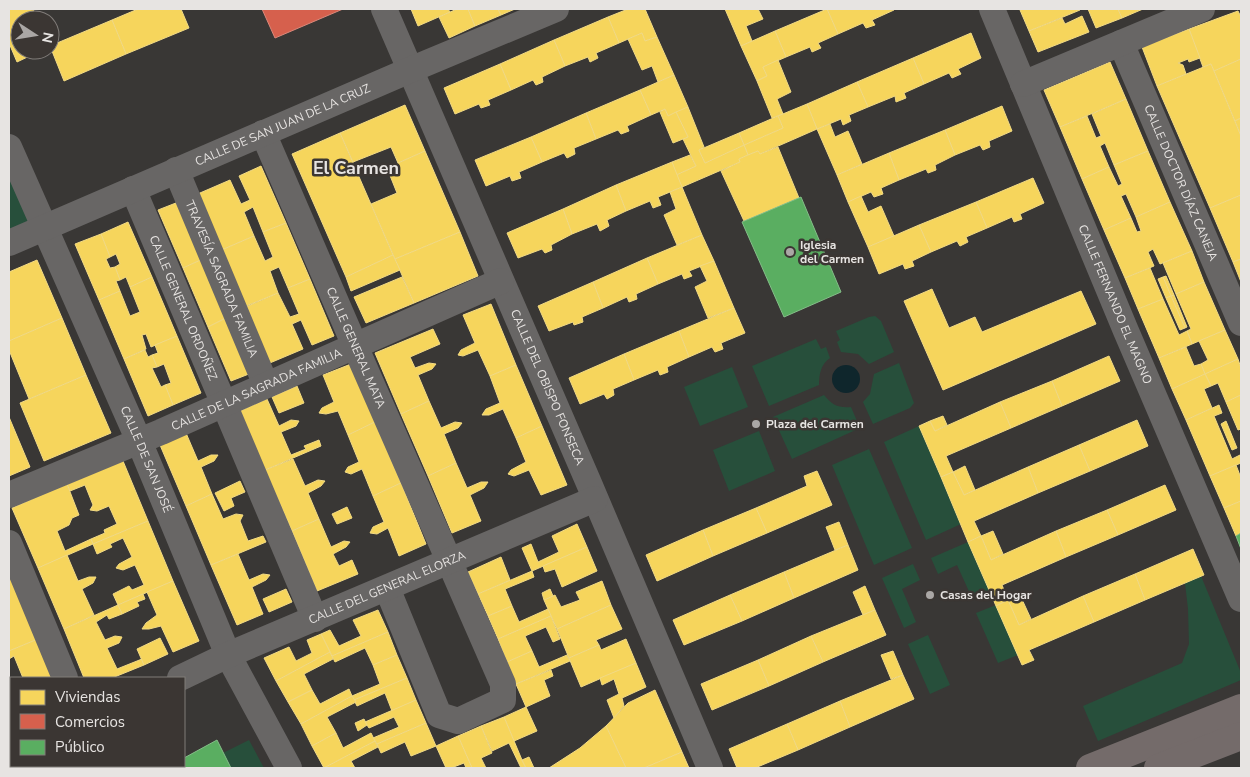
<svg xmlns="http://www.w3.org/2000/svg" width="1250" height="777" font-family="'Nunito Sans',sans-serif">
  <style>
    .green { fill: #274f3b }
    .water { fill: #0f262c }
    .homes { fill: #f6d55c; stroke: #f2da84 }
    .shops { fill: #d6604d; stroke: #db887a }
    .public { fill: #5aae61; stroke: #84be88 }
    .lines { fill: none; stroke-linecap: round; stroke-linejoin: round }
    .minor { stroke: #686665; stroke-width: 26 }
    .major { stroke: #746b6a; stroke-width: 28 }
    .poi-dot { fill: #aaa7a5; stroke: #3b3633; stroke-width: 2 }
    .labels { text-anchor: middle; stroke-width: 5; stroke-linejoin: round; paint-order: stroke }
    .street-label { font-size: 12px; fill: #e7e4e2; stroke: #3b3633 }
    .poi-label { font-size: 12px; font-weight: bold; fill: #e7e4e2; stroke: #3b3633; text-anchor: start }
    .district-label { font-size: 18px; font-weight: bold; fill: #e7e4e2; stroke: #3b3633 }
  </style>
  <rect width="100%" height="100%" fill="#393735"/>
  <!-- green -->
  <g class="green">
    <polygon points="9,148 44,227 9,242"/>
    <polygon points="875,316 881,321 894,352 869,364 858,354 841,352 837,342 840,340 836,331 869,317"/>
    <path d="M816 339 821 349 826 347 830 358C821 364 819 374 819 385L769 406 752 366Z"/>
    <polygon points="899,363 914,403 910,408 873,424 863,402 870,394 874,374"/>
    <polygon points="732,367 748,407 700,426 684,387"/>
    <path d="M824 395C832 405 838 408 851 407L860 428 792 459 773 417Z"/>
    <polygon points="919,426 961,524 926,540 884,442"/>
    <polygon points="759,431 775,471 729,491 713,450"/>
    <polygon points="869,449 912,548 874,565 832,465"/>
    <polygon points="968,542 990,590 972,598 957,565 938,574 931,558"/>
    <polygon points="913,564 920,580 902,589 916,622 904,628 882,578"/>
    <polygon points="1201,576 1241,673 1241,680 1098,741 1083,706 1182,663 1189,644 1188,609 1185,583"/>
    <polygon points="996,605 1018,655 998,663 976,613"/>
    <polygon points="928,635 950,685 930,694 908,644"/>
    <polygon points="249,740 264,768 231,768 223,753"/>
    <polygon points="56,766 145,766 146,768 58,768"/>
  </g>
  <!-- water -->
  <circle class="water" cx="846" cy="379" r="14"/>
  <!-- homes -->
  <g class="homes">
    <polygon points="9,9 33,9 38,20 20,20 20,50 42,50 17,62 9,43"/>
    <polygon points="138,9 181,9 189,28 126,54 112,20"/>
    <polygon points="411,9 448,9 450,12 418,26"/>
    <polygon points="457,9 468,9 475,26 449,38 439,17"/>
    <polygon points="468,9 498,9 501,15 475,26"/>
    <polygon points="498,9 515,9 501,15"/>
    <polygon points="628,9 645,9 657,37 645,41 642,33 619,43 608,17"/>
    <polygon points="725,9 758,9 763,19 746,26 752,41 741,46"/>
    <polygon points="827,9 893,9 894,10 872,20 875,25 866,28 863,23 838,34"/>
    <polygon points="827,9 838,34 818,43 821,48 812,52 810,47 786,57 775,31"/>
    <polygon points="1024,9 1079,9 1080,10 1029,31 1020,10"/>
    <polygon points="1088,9 1118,9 1122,18 1096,28"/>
    <polygon points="1118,9 1143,9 1122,18"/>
    <polygon points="1238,11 1241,17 1241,59 1214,71 1211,64 1203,67 1189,29"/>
    <polygon points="1082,16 1089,32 1038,52 1029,31 1062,18 1065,24"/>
    <polygon points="608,17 619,43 596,53 598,58 590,62 588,57 565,66 554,40"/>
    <polygon points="112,20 126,54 64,81 50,46"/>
    <polygon points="1189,29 1200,58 1189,62 1188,59 1178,63 1183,65 1186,74 1157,86 1142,47"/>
    <polygon points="775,31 786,57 763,67 767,76 757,81 741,46"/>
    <polygon points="642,33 645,41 657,37 674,75 658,82 652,66 642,70 628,39"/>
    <polygon points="971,33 981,58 958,69 961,74 952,78 949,73 924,84 913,58"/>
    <polygon points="554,40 565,66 542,77 543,82 536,85 533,80 511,90 500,64"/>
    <polygon points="913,58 924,84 904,93 906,98 896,102 895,96 868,107 857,82"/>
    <polygon points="1241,59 1241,118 1235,121 1214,71"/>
    <polygon points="778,60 791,92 777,99 783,114 772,118 757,81 767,76 763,67"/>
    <polygon points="1110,62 1126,99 1060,127 1044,90"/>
    <polygon points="500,64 511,90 488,100 490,105 481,108 479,104 455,114 444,88"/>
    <polygon points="1211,64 1241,136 1241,195 1210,208 1157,86"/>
    <polygon points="674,75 688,107 668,116 665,109 651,115 640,90"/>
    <polygon points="857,82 868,107 849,115 851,121 843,125 841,119 817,129 807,104"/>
    <polygon points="640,90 651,115 627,126 629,131 621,134 618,130 596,139 586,113"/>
    <polygon points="1126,99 1148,151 1114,165 1105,143 1100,146 1109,167 1082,179 1060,127 1087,116 1096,138 1101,136 1092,114"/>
    <polygon points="807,104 817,129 760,154 758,151 748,155 744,145 783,128 778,116"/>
    <polygon points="405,105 425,151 398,163 391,147 353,162 340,133"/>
    <polygon points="1002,106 1012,131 989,141 990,147 983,150 980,145 955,155 945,130"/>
    <polygon points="688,107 704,147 699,150 705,163 744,145 748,155 739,159 740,162 682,187 676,175 696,166 683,139 688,137 676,112"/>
    <polygon points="665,109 668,116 676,112 688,137 673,143 660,112"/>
    <polygon points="586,113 596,139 574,148 575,154 567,158 564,153 542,162 531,137"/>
    <polygon points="778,116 783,128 744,145 739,133"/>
    <polygon points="1241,118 1241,136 1235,121"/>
    <polygon points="830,124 835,137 848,131 862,164 837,175 817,129"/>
    <polygon points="945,130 955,155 935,165 936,170 928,173 926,169 899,180 889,153"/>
    <polygon points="340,133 393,255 346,277 292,154"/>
    <polygon points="739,133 744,145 705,163 699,150"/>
    <polygon points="531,137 542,162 519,172 521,178 512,181 510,176 486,186 475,160"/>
    <polygon points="778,147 799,198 744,221 721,171 740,162 739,159 748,155 758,151 760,154"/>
    <polygon points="425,151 460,232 395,259 371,204 397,193 387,168"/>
    <polygon points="1148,151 1170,202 1136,217 1126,194 1121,196 1131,218 1104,230 1082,179 1109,167 1118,186 1122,184 1114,165"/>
    <polygon points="889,153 899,180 881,188 883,194 874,197 871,192 848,202 837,175"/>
    <polygon points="690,155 696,166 676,175 672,162"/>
    <polygon points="672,162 682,187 658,197 661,205 653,208 650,201 626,211 616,185"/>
    <polygon points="261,166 286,223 263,232 253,207 244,212 254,236 217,252 193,196 230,180 241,204 250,200 239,176"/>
    <polygon points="1033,178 1044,203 1020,214 1022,219 1014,222 1012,217 987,228 976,202"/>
    <polygon points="616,185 626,211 607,220 609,226 600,231 597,224 572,234 563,209"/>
    <polygon points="682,187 702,235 677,245 664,215 676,209 670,192"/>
    <polygon points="1241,195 1241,259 1233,262 1210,208"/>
    <polygon points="861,196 868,212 881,206 894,236 868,247 848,202"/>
    <polygon points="181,201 205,258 183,268 158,210"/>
    <polygon points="976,202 987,228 966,237 968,242 960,246 957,241 931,252 919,225"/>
    <polygon points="1170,202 1192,251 1160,264 1153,249 1148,252 1154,266 1125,278 1104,230 1131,218 1137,232 1141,231 1136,217"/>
    <polygon points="563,209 572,234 551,245 552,250 545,253 542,249 518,258 507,233"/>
    <polygon points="128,222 152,277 130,287 126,277 120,280 115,267 120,264 116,254 110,257 101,234"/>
    <polygon points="286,223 310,279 288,288 279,267 270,271 278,293 241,308 217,252 254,236 265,261 273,257 263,232"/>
    <polygon points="919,225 931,252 912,261 914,266 905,269 903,264 879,274 868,247"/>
    <polygon points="460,232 478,276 414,303 395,259"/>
    <polygon points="101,234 110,257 106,259 110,268 115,267 120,280 116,281 120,291 99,300 75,244"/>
    <polygon points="702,235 714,261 689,271 692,276 684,279 682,274 658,284 647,258"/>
    <polygon points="1192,251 1204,282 1176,294 1163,263"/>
    <polygon points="393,255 400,270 351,291 346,277"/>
    <polygon points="205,258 230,316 208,327 183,268"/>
    <polygon points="647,258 658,284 636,294 637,299 629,302 627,297 603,308 593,282"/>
    <polygon points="1241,259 1241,282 1233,262"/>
    <polygon points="37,260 62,318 9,341 9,272"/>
    <polygon points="714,261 734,308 708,318 695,287 707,281 700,266"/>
    <polygon points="1150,268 1163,299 1138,309 1125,278"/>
    <polygon points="1166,276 1174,295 1171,296 1163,277"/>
    <polygon points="152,277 177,336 151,347 146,334 142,335 146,349 124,359 99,300 120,291 130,316 140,312 130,287"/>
    <polygon points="402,277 414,303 366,323 354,297"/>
    <polygon points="1163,277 1171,296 1166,298 1158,279"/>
    <polygon points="310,279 334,336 312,345 301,320 292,324 303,349 265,365 241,309 278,293 290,317 299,314 288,288"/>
    <polygon points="593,282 603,308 582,317 583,322 574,325 573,322 549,331 538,306"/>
    <polygon points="1204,282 1225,330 1192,344 1187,331 1191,329 1176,294"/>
    <polygon points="932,289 949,328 975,317 982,332 1081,291 1096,324 943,390 904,301"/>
    <polygon points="1174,295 1187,327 1185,328 1171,296"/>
    <polygon points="1171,296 1185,328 1180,330 1166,298"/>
    <polygon points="1163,299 1179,335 1187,331 1192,344 1159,358 1138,309"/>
    <polygon points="491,304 516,365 490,376 478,350 463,356 458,355 461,350 475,343 463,315"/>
    <polygon points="734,308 745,333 721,343 723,349 715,352 712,347 689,357 679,331"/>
    <polygon points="230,316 254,372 231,381 208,327"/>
    <polygon points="62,318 86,375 29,399 9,350 9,341"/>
    <polygon points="433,329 440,344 410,357 415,368 429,363 436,364 432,369 418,375 429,401 401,414 375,353"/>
    <polygon points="1225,330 1238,359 1205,374 1201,364 1208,360 1199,341"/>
    <polygon points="679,331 689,357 667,367 668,372 660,375 658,370 634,380 624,354"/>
    <polygon points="177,336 201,393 173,405 165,385 171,383 164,364 157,367 152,355 158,353 155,345"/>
    <polygon points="1186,347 1194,366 1201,364 1205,374 1172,389 1159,358"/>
    <polygon points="145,350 148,357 152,355 157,367 152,368 161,387 165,385 173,405 148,416 124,359"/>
    <polygon points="624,354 634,380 613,389 614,395 607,399 604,394 580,404 569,378"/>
    <polygon points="1109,356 1120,381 1062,406 1052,381"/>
    <polygon points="1238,359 1241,368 1241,395 1226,402 1218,383 1211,386 1205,374"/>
    <polygon points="351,364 375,422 348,435 338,411 326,414 319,413 322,408 334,402 323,375"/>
    <polygon points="516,365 542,426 516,438 503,409 489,415 482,415 486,409 500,403 490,376"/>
    <polygon points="1205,374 1211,386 1204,389 1212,408 1186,420 1172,389"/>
    <polygon points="86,375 111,433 44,461 20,403"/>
    <polygon points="1052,381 1062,406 1011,428 1000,402"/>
    <polygon points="297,386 304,403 279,413 272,397"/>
    <polygon points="1241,395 1241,429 1238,430 1226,402"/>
    <polygon points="267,399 279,426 291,420 299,421 296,426 281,432 291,455 306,449 304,446 319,440 321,446 265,470 240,411"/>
    <polygon points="429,401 441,428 455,422 462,423 458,428 444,434 456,463 428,476 401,414"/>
    <polygon points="1000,402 1011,428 946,456 953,472 941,477 919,426 930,421 935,431"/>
    <polygon points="1219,405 1222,413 1214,416 1232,459 1240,455 1241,463 1210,476 1186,420"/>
    <polygon points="943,416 947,425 935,431 930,421"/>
    <polygon points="9,417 30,467 9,476"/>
    <polygon points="1137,420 1148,446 1090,471 1079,445"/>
    <polygon points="1226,421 1237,448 1232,450 1221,424"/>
    <polygon points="375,422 401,483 373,496 362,469 351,474 345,472 348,467 359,462 348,435"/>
    <polygon points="542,426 567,485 541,495 529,470 514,476 508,474 511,470 526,462 516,438"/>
    <polygon points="186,433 198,461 211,455 218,455 214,461 201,467 212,494 186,506 160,445"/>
    <polygon points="1079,445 1090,471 1038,493 1028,467"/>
    <polygon points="293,459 305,486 318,480 325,481 321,486 308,493 319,519 292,531 265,470"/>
    <polygon points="123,461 148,521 93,544 91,539 105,533 104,530 117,524 109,506 97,511 90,510 93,505 85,485 70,491 67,484"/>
    <polygon points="456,463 467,488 481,482 488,482 484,488 470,495 481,521 452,533 428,476"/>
    <polygon points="1236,465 1241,478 1241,501 1224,508 1210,476"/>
    <polygon points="965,466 975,490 964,495 953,472"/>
    <polygon points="1028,467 1038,493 974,521 981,536 968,542 941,477 953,472 964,495"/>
    <polygon points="817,471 832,505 767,533 756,508 807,486 804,476"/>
    <polygon points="240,481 245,492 231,498 234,506 224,511 215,493"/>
    <polygon points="401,483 426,544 399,556 388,528 377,534 370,533 373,527 384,522 373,496"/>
    <polygon points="67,484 79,515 72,518 69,525 57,531 65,551 91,539 93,544 38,568 12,508"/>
    <polygon points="1165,485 1176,510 1118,535 1107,510"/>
    <polygon points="212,494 223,519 236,514 243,515 240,521 248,541 263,536 266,542 211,565 186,506"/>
    <polygon points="1241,501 1241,533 1236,536 1224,508"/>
    <polygon points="347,507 352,518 337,524 332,514"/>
    <polygon points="756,508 767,533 713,556 703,530"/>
    <polygon points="1107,510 1118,535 1066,557 1056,531"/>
    <polygon points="319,519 331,547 344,541 350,542 346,547 333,554 339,566 352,560 358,574 317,591 292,531"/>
    <polygon points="148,521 173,581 118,605 113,594 129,586 132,590 144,585 135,565 123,570 116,568 119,564 132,557 123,538 110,544 112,547 97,554 93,544"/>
    <polygon points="839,522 848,545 835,550 826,527"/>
    <polygon points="577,524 587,547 532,571 522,548 531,544 538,562 559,552 552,536"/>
    <polygon points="703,530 713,556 657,581 646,555"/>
    <polygon points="993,531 1003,554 991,560 981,536"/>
    <polygon points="1056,531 1066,557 1002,585 1008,600 996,606 968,542 981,536 991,560"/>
    <polygon points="848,545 858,570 794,598 784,572"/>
    <polygon points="587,547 597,571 562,587 555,569 545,572 543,566"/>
    <polygon points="1193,549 1204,575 1145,600 1135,574"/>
    <polygon points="238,554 249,580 263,574 270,575 266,580 252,587 263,614 237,625 211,565"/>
    <polygon points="67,555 78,581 89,577 96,577 93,583 82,589 94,615 64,629 38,568"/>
    <polygon points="501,557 510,580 478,594 468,572"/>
    <polygon points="532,571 534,577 505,589 512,606 488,616 478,594"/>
    <polygon points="784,572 794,598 742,621 730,595"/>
    <polygon points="1135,574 1145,600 1094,622 1083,596"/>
    <polygon points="12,578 38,639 9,651 9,579"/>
    <polygon points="173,581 199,641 173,652 161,626 149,629 142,629 146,623 157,615 147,592"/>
    <polygon points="602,581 611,605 557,629 544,600 555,595 561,607 580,600 576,592"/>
    <polygon points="865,586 875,610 863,615 853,592"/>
    <polygon points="286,589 292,602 269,612 263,599"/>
    <polygon points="550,589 553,596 544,600 542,593"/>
    <polygon points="143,594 145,599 137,602 139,606 122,614 118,605"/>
    <polygon points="730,595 742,621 684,645 673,620"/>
    <polygon points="1020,595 1031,619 1019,625 1008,600"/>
    <polygon points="1083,596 1094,622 1029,650 1034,660 1022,665 996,606 1008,600 1019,625"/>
    <polygon points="118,605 122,614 109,619 107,615 96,622 105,640 115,636 122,637 119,643 107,648 117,669 142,659 144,665 112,678 84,678 64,629"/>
    <polygon points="611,605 622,629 596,640 599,645 569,658 557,629"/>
    <polygon points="512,606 519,622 548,609 551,616 498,639 488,616"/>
    <polygon points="378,610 388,632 332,656 321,634 330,630 339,646 361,636 353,620"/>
    <polygon points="875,610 886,635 823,662 811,636"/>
    <polygon points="551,616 560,639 553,642 546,627 525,636 532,651 507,662 498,639"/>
    <polygon points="388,632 397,655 373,665 365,648 335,662 332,656"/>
    <polygon points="321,634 330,652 276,681 264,658 289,647 296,661 312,653 307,640"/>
    <polygon points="811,636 823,662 769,686 758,660"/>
    <polygon points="160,638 168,654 144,665 137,649"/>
    <polygon points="38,639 55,678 23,678 14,656 9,659 9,651"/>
    <polygon points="626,639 636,663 581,687 569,658 599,645 601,650"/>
    <polygon points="532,651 539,667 567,655 570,661 516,684 507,662"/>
    <polygon points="893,651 903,675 891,679 881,655"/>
    <polygon points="330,652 333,659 304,674 312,690 288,702 276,681"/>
    <polygon points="397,655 407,678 354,700 352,696 380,684 373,665"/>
    <polygon points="758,660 769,686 712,710 701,684"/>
    <polygon points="636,663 646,687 622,698 624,706 614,718 607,700 619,694 614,679 602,685 600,678"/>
    <polygon points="551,670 553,676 544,680 550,696 526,707 516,684"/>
    <polygon points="903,675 914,699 850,727 840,701"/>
    <polygon points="407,678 416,700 392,711 385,693 357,706 354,700"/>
    <polygon points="349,689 352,696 301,724 288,702 312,690 320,704"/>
    <polygon points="655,690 682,752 644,768 626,768 606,726 628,703"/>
    <polygon points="352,696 356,702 327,717 336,733 312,746 301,724"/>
    <polygon points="416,700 426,723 377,744 373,738 399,727 394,717 369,728 365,722"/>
    <polygon points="11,701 11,719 9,714 9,702"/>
    <polygon points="840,701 850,727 798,750 787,724"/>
    <polygon points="526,707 537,731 514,741 504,717"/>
    <polygon points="504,717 522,760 526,768 521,768 509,743 492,751 481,726"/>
    <polygon points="364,719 367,725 358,731 355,723"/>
    <polygon points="426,723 436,746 411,756 405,742 381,753 377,744"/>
    <polygon points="787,724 798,750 755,768 737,768 729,749"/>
    <polygon points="481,726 492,753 481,758 486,768 472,768 458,736"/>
    <polygon points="606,726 626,768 549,768 580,748"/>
    <polygon points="336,733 343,748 371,733 375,741 324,768 312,746"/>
    <polygon points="458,736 472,768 466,768 464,763 451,768 446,768 436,746"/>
    <polygon points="375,741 378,747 351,761 355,768 324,768"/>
    <polygon points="682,752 689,768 644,768"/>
    <polygon points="529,757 534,768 526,768 522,760"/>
  </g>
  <!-- shops -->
  <polygon class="shops" points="262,9 343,9 275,38"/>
  <!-- public -->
  <g class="public">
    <polygon points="801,197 841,292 784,317 742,222"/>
    <polygon points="1241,533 1241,549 1236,536"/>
    <polygon points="217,740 231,768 165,768 169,766 184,766 184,758"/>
  </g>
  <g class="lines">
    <!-- minor -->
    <g class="minor">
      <path id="s1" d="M384 9 588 481 710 768"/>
      <path id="s2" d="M992 9 1126 331 1241 599"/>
      <path id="s3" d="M1121 43 1241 323"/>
      <polyline points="1023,84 1202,9"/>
      <path id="s4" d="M263 133 355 346 503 684V700L458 721 439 715 387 588"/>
      <path id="s5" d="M9 147 139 441 228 655 289 768"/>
      <path id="s6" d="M176 170 266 385"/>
      <path id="s7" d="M133 189 315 619"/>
      <path id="s8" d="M9 243 410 70 556 9"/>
      <path id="s9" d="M9 495 161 432 501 281"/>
      <polyline points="9,543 65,678"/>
      <path id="s10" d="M180 678 228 655 595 499"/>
      <polyline points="9,750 11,749"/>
    </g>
    <!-- major -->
    <g class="major">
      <polyline points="1090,768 1241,708"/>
      <polyline points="1158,768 1241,736"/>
    </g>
  </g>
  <!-- markers -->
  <g class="poi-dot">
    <circle cx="790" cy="252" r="5"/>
    <circle cx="756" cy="424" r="5"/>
    <circle cx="930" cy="595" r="5"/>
  </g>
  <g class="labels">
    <!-- street labels -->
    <g class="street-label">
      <text dy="4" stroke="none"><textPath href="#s8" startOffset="298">CALLE DE SAN JUAN DE LA CRUZ</textPath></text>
      <text dy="4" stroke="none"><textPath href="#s3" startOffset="152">CALLE DOCTOR DÍAZ CANEJA</textPath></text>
      <text dy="4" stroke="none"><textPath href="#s6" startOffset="118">TRAVESÍA SAGRADA FAMILIA</textPath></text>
      <text dy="4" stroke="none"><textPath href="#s2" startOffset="320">CALLE FERNANDO EL MAGNO</textPath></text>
      <text dy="4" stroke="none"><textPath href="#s7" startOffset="129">CALLE GENERAL ORDOÑEZ</textPath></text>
      <text dy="4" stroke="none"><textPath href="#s4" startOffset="234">CALLE GENERAL MATA</textPath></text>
      <text dy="4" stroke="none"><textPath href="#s1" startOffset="412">CALLE DEL OBISPO FONSECA</textPath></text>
      <text dy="4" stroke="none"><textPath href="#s9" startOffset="269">CALLE DE LA SAGRADA FAMILIA</textPath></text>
      <text dy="4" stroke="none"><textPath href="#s5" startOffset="341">CALLE DE SAN JOSÉ</textPath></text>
      <text dy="4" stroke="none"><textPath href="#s10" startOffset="226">CALLE DEL GENERAL ELORZA</textPath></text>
    </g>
    <!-- poi labels -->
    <g class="poi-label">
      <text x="800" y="249">Iglesia<tspan x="800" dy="14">del Carmen</tspan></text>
      <text x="766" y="428">Plaza del Carmen</text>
      <text x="940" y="599">Casas del Hogar</text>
    </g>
    <!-- district labels -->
    <g class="district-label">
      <text x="356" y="174">El Carmen</text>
    </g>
  </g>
  <!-- border -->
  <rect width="1250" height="777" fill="none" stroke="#e7e4e2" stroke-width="20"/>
  <!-- legend -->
  <rect x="10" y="677" width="175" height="90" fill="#3b3633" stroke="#807c79"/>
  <rect x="20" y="690" width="25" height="15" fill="#f6d55c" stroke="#807c79"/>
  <text x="55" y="702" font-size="15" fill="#e7e4e2">Viviendas</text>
  <rect x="20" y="714" width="25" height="15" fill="#d6604d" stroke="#807c79"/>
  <text x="55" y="727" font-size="15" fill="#e7e4e2">Comercios</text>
  <rect x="20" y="740" width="25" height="15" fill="#5aae61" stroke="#807c79"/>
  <text x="55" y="752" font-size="15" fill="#e7e4e2">Público</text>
  <!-- north arrow -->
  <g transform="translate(35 35) rotate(102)"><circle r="24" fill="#3b3633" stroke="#807c79"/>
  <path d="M0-4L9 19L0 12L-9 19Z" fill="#aaa7a5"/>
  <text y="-8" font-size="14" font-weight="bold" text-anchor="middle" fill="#e7e4e2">N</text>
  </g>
</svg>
